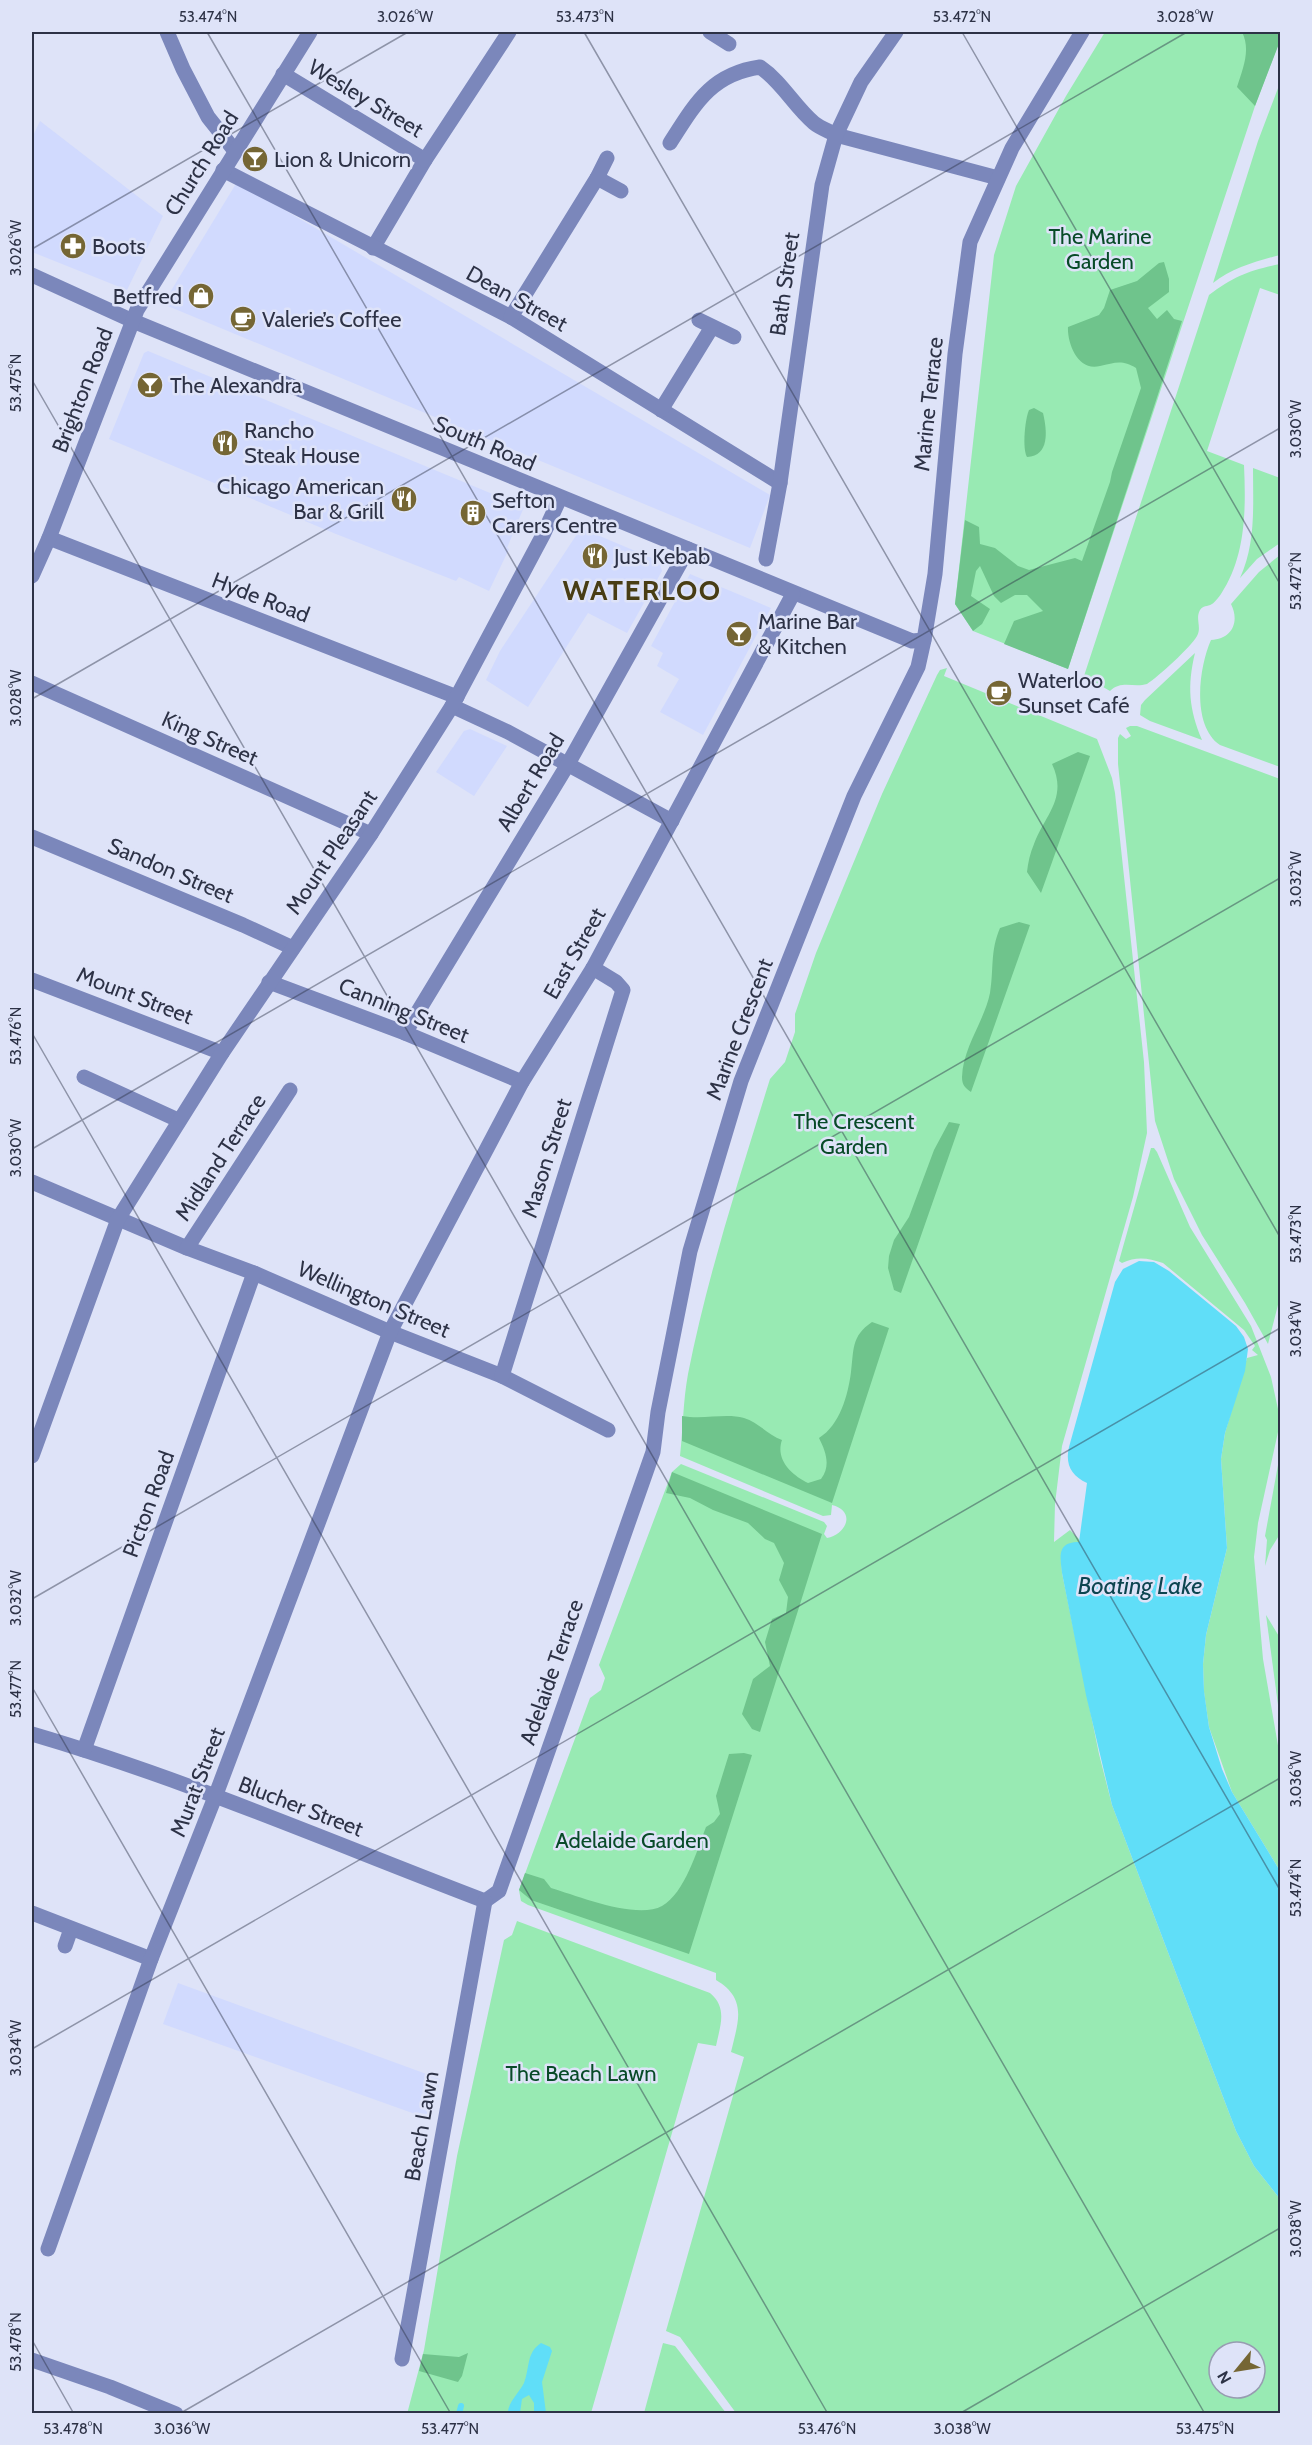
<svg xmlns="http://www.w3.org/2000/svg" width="1312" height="2445" font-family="Cabin,sans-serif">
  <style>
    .built { fill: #d1dafe }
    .green { fill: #98eab3; fill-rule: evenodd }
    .forest { fill: #6fc48c }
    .water { fill: #60def8 }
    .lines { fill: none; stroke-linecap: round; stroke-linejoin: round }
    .stream { stroke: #60def8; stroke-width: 6 }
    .minor { stroke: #7b87bb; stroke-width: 15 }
    .ticks { fill: none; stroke: #2d3246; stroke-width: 1.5; stroke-opacity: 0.45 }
    .labels { text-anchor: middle; stroke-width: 5; stroke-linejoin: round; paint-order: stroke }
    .street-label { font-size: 22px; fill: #2d3246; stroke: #dee3f8 }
    .poi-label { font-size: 22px; fill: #2d3246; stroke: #dee3f8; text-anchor: start }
    .park-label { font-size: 22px; fill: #084b28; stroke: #dee3f8 }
    .water-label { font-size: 24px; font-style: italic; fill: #0c4550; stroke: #dee3f8 }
    .district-label { font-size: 28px; font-weight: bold; letter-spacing: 1.5px; fill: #483d14; stroke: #dee3f8 }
    .neatline { fill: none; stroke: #2d3246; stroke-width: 2 }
    .ticks-label { font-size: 15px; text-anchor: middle; fill: #2d3246 }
  </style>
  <rect width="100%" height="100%" fill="#dee3f8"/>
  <!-- built -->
  <g class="built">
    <polygon points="40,121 163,216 127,290 32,252 32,138"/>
    <polygon points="237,182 770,495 750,548 163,304"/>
    <polygon points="148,351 524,507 507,548 509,549 489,591 459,577 456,581 336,534 109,439 144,353"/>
    <polygon points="583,529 659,561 662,571 627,633 588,613 528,707 486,680 500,651 579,531"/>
    <polygon points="690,574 771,608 703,735 660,712 679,679 657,666 663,653 651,646"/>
    <polygon points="470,729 507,746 474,796 436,772 464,731"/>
    <polygon points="178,1983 440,2079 432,2120 163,2024"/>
  </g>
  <!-- green -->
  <g class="green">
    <polygon points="1105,32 1280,32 1280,40 1255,106 1068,669 973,631 955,604 994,255 1016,186 1066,96"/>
    <path d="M1280 83V255C1257 261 1232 268 1213 283L1258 141Z"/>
    <path d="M1280 264V295L1260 288 1207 451 1244 465C1246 509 1246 556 1221 594 1219 597 1214 603 1212 604 1207 607 1203 605 1200 610 1195 619 1202 627 1197 636 1190 648 1159 676 1147 684 1134 688 1121 680 1110 691L1084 676 1209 295C1234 276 1250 270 1280 264Z"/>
    <path d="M1253 468 1280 478V543L1257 559 1240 578C1256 543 1253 506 1253 468Z"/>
    <path d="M1280 555V767L1220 745C1191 725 1199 667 1211 640 1232 639 1240 622 1231 604L1259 572Z"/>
    <path d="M1195 653C1187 686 1189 709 1202 740L1150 721 1140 715 1141 705 1145 700Z"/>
    <path d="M947 668 944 676 1097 739 1112 778 1115 793 1144 1062 1147 1133 1133 1197 1062 1446 1055 1504 1054 1542 1070 1530 1079 1539V1543L1061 1554 1062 1573 1099 1754 1112 1805 1236 2131 1254 2166 1280 2199V2413H736L680 2337 666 2331 744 2057 731 2052C738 2022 748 1999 716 1980V1973L528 1905 521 1901 519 1890 590 1698 601 1690 605 1678 599 1665 672 1472 681 1464 824 1522 827 1526 824 1534 827 1538C847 1534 856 1511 832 1505L831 1515 823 1516 680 1456C683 1428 683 1401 688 1374 708 1273 740 1176 770 1079L785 1062 795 1032V1014L816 953 882 794 937 675 940 670ZM1219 2352H1255V2388H1219Z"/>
    <polygon points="1130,726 1137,726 1280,779 1280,1297 1268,1344 1245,1303 1202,1235 1174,1179 1155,1121 1118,764 1118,738 1120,734 1126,739 1131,736 1126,728"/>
    <path d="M1151 1148H1154L1157 1152 1190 1227 1251 1326 1271 1377 1278 1409V1432L1258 1523 1254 1557 1263 1659 1280 1757V1871L1232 1792 1209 1727 1204 1692 1203 1664 1206 1635 1227 1548 1221 1459 1225 1433 1247 1358 1258 1355 1252 1350 1255 1346 1244 1330 1163 1263C1148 1258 1137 1256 1122 1263L1119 1261Z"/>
    <polygon points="1280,1454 1280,1534 1270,1550 1265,1566 1267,1540 1265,1536"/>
    <polygon points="1266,1615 1280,1638 1280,1720"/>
    <path d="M517 1921 710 1993C728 2008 720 2026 716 2046L698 2043 591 2413 407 2414 424 2350 457 2156 504 1940 512 1935Z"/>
    <polygon points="663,2343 675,2346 679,2351 726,2413 644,2413"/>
  </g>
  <!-- forest -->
  <g class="forest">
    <path d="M1242 32H1280V41L1255 106 1237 87C1243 68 1251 50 1242 32Z"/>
    <path d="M1164 262 1169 279V292L1148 308 1157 319 1167 310 1174 319 1182 321 1068 669 1004 644 1014 621 1043 611 1027 595H1015L1001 603 994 596 980 566 976 571 971 596 990 609 982 624 973 631 955 604 965 520 979 527 980 544 995 548 1018 566 1029 570 1075 558 1082 561 1110 482 1112 472 1141 388 1136 368C1122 359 1114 363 1100 366 1078 372 1067 343 1068 327L1099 315 1104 308 1110 290 1137 281 1159 263Z"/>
    <path d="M1034 408 1043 413C1047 430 1050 456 1027 457 1022 449 1025 419 1029 410Z"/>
    <path d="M1078 752 1090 756 1041 893 1027 872C1028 863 1030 853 1034 844 1045 815 1068 798 1052 764Z"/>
    <path d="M1019 922 1030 925 971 1092C965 1088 962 1085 962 1077 963 1047 984 1022 990 993 994 969 990 951 1000 928Z"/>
    <polygon points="949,1122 960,1124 901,1293 894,1290 888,1268 889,1256 894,1240 909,1217 934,1150"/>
    <path d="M872 1322 889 1328 832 1503 682 1441V1416C703 1420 725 1413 744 1418 758 1422 768 1435 782 1440 775 1460 792 1475 808 1483L821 1479C831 1466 826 1452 819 1438 840 1425 848 1395 851 1372 854 1350 851 1336 872 1322Z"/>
    <polygon points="672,1472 822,1534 760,1732 752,1729 742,1714 753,1679 770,1666 765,1642 772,1619 786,1613 788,1597 779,1580 784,1563 774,1543 765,1539 748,1523 713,1510 690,1498 666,1493"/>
    <path d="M744 1753 752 1755 689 1954 531 1900 519 1890 525 1873 544 1879 551 1888C578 1896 637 1920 662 1906 685 1893 697 1850 706 1827L714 1822 720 1814 716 1796 729 1754Z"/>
    <polygon points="468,2353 462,2376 458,2382 419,2371 423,2354 459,2357"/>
  </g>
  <!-- water -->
  <g class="water">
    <path d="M1139 1261 1154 1262 1169 1271 1236 1326 1244 1337 1248 1349 1245 1371 1225 1433 1221 1459 1227 1548 1206 1635 1203 1664 1204 1691 1209 1727 1222 1769 1232 1792 1280 1871V2199L1254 2166 1236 2131 1112 1805 1086 1695 1062 1573C1060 1556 1057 1542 1079 1542L1087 1483C1071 1476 1065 1464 1069 1447L1115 1282 1123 1269Z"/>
    <path d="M541 2343 550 2347 552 2351 542 2382 546 2413H534V2403L529 2395 522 2399 520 2413H508C508 2402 519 2393 524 2383 530 2368 526 2353 541 2343Z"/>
  </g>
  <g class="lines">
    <!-- stream -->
    <polyline class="stream" points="459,2414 461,2406"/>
    <!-- minor -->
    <g class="minor">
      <polyline points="167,32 183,69 208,117 235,151"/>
      <polyline points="710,32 729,44"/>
      <polyline points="283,74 425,160 373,248"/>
      <path d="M670 143C695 104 711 74 760 67 782 82 794 106 814 123 820 128 829 131 836 135L998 178"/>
      <polyline points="425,160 509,32"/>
      <polyline points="223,170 511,317 780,483"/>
      <polyline points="597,178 621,191"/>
      <polyline points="32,275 133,321 912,641 924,640"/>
      <polyline points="511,317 597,178 607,158"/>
      <polyline points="699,320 734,337"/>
      <polyline points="661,410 712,327"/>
      <polyline points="49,538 457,697"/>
      <polyline points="766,559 780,483 822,185 836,135 861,82 896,32"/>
      <polyline points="32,576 49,538 137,310 310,32"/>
      <polyline points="32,683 371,834"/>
      <polyline points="452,706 508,732 672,821"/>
      <polyline points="32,837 243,925 293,948"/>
      <polyline points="32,980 222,1053"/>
      <polyline points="269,982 405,1033 522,1082"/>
      <polyline points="405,1033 568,764 688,549"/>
      <polyline points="84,1077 178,1120"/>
      <polyline points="32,1182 187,1248 254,1273 390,1332 502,1376 608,1430"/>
      <polyline points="187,1248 290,1090"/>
      <polyline points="502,1376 623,990 616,982 593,968"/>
      <polyline points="32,1456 118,1219 222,1053 371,834 452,706 543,535 560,498"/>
      <path d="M32 1734C186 1779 335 1844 485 1901"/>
      <polyline points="84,1750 254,1273"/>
      <polyline points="485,1901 499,1891 653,1452 658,1412 690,1251 741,1081 854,796 918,667 924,640 935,574 955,354 970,242 1012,148 1082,32"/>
      <polyline points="32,1913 151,1959"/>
      <polyline points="65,1946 71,1929"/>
      <polyline points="48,2249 151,1959 215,1797 390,1332 522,1082 593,968 793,594"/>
      <polyline points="402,2359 485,1901"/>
      <polyline points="32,2360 110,2387 176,2414"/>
    </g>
  </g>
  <!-- ticks -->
  <path class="ticks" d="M207 32 1280 1890M584 32 1280 1237M962 32 1280 584M32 249 408 32M32 380 1205 2414M32 699 1187 32M32 1033 828 2414M32 1149 1280 428M32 1599 1280 878M32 1687 451 2414M32 2049 1280 1328M32 2340 74 2414M179 2414 1280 1778M959 2414 1280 2228"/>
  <!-- icons -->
  <defs>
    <symbol id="bar-disc" viewBox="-11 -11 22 22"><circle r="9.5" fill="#756634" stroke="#dee3f8"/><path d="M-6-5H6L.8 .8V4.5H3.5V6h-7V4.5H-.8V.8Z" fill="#fff"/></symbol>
    <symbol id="pharmacy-disc" viewBox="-11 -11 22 22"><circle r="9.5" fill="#756634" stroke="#dee3f8"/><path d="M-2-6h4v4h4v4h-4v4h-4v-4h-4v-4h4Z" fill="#fff"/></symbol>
    <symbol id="shop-disc" viewBox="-11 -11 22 22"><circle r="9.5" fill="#756634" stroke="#dee3f8"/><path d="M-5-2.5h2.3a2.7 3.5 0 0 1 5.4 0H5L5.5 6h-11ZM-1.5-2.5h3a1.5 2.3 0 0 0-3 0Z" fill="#fff"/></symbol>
    <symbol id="cafe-disc" viewBox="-11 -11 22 22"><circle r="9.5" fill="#756634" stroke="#dee3f8"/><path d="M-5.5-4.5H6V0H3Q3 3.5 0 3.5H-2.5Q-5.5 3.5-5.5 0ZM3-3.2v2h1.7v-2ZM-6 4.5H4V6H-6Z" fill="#fff"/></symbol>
    <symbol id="restaurant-disc" viewBox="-11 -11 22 22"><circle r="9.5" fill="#756634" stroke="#dee3f8"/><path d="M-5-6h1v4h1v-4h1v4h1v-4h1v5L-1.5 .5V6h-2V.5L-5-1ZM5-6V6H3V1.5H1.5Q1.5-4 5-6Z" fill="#fff"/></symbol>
    <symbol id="building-disc" viewBox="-11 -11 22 22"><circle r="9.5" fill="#756634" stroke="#dee3f8"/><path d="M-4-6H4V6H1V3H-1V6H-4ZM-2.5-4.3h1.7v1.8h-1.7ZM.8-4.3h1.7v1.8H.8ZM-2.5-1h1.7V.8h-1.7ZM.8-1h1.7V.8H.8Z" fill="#fff"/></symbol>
  </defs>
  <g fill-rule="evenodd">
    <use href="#bar-disc" x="240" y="144" width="30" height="30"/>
    <use href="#pharmacy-disc" x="58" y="231" width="30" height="30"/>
    <use href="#shop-disc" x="186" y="281" width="30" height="30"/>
    <use href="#cafe-disc" x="228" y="304" width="30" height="30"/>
    <use href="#bar-disc" x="135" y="370" width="30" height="30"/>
    <use href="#restaurant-disc" x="210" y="428" width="30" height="30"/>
    <use href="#restaurant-disc" x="389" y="484" width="30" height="30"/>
    <use href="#building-disc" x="458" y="498" width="30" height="30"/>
    <use href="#restaurant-disc" x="580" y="541" width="30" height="30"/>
    <use href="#bar-disc" x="724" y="619" width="30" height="30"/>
    <use href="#cafe-disc" x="984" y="678" width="30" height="30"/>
  </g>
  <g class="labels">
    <!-- street labels -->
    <g class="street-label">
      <text transform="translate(366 98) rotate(31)" y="8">Wesley Street</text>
      <text transform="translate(201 163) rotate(-58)" y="8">Church Road</text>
      <text transform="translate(784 284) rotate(-82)" y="8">Bath Street</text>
      <text transform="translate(517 298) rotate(29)" y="8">Dean Street</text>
      <text transform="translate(82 390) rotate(-69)" y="8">Brighton Road</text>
      <text transform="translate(928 404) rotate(-84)" y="8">Marine Terrace</text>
      <text transform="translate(485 443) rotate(23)" y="8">South Road</text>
      <text transform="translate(261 597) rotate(21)" y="8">Hyde Road</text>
      <text transform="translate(210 738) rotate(24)" y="8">King Street</text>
      <text transform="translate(530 782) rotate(-59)" y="8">Albert Road</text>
      <text transform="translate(331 852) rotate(-56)" y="8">Mount Pleasant</text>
      <text transform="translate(171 870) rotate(23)" y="8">Sandon Street</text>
      <text transform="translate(574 953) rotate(-60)" y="8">East Street</text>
      <text transform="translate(135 995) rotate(21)" y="8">Mount Street</text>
      <text transform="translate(404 1010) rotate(22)" y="8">Canning Street</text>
      <text transform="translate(739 1029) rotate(-69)" y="8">Marine Crescent</text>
      <text transform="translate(220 1157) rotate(-57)" y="8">Midland Terrace</text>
      <text transform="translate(546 1158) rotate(-73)" y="8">Mason Street</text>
      <text transform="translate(374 1299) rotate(23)" y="8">Wellington Street</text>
      <text transform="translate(148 1504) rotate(-70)" y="8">Picton Road</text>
      <text transform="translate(551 1672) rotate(-71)" y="8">Adelaide Terrace</text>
      <text transform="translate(197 1782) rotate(-69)" y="8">Murat Street</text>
      <text transform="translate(301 1806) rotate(21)" y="8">Blucher Street</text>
      <text transform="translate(421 2126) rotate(-80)" y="8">Beach Lawn</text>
    </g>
    <!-- poi labels -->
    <g class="poi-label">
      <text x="274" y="167">Lion &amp; Unicorn</text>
      <text x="92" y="254">Boots</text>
      <text x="182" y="304" text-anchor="end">Betfred</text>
      <text x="262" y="327">Valerie’s Coffee</text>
      <text x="170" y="393">The Alexandra</text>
      <text x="244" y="438">Rancho<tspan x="244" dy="25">Steak House</tspan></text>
      <text x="384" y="494" text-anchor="end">Chicago American<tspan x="384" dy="25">Bar &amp; Grill</tspan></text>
      <text x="492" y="508">Sefton<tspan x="492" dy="25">Carers Centre</tspan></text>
      <text x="614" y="564">Just Kebab</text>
      <text x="758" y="629">Marine Bar<tspan x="758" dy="25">&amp; Kitchen</tspan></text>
      <text x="1018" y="688">Waterloo<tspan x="1018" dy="25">Sunset Café</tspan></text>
    </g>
    <!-- park labels -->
    <g class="park-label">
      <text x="1100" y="244">The Marine<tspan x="1100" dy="25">Garden</tspan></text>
      <text x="854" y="1129">The Crescent<tspan x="854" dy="25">Garden</tspan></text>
      <text x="632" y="1848">Adelaide Garden</text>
      <text x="581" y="2081">The Beach Lawn</text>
    </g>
    <!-- water labels -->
    <g class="water-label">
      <text x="1140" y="1594">Boating Lake</text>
    </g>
    <!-- district labels -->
    <g class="district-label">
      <text x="642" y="600">WATERLOO</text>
    </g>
  </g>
  <!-- border -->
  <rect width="1312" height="2445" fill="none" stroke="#dee3f8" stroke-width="66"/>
  <!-- north arrow -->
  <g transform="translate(1237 2370) rotate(240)"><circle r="28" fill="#dee3f8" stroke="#979cb1" stroke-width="1.5"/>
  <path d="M0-4.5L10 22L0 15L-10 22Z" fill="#756634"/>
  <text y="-9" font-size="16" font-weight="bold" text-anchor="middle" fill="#2d3246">N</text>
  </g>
  <rect x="33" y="33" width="1246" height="2379" class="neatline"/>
  <g class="ticks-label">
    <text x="208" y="22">53.474°N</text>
    <text x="405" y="22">3.026°W</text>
    <text x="585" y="22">53.473°N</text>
    <text x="962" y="22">53.472°N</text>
    <text x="1185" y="22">3.028°W</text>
    <text transform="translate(16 248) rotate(-90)" y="5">3.026°W</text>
    <text transform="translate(16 383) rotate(-90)" y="5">53.475°N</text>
    <text transform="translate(1296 429) rotate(-90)" y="5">3.030°W</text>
    <text transform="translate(1296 581) rotate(-90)" y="5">53.472°N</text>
    <text transform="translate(16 698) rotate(-90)" y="5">3.028°W</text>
    <text transform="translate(1296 879) rotate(-90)" y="5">3.032°W</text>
    <text transform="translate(16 1036) rotate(-90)" y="5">53.476°N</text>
    <text transform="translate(16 1148) rotate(-90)" y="5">3.030°W</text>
    <text transform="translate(1296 1234) rotate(-90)" y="5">53.473°N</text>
    <text transform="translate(1296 1329) rotate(-90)" y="5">3.034°W</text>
    <text transform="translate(16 1598) rotate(-90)" y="5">3.032°W</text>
    <text transform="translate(16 1689) rotate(-90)" y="5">53.477°N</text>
    <text transform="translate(1296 1779) rotate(-90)" y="5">3.036°W</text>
    <text transform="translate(1296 1888) rotate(-90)" y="5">53.474°N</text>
    <text transform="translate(16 2048) rotate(-90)" y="5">3.034°W</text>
    <text transform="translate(1296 2229) rotate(-90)" y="5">3.038°W</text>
    <text transform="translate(16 2342) rotate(-90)" y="5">53.478°N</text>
    <text x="73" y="2434">53.478°N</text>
    <text x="182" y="2434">3.036°W</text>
    <text x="450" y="2434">53.477°N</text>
    <text x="827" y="2434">53.476°N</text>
    <text x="962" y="2434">3.038°W</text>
    <text x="1205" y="2434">53.475°N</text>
  </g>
</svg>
